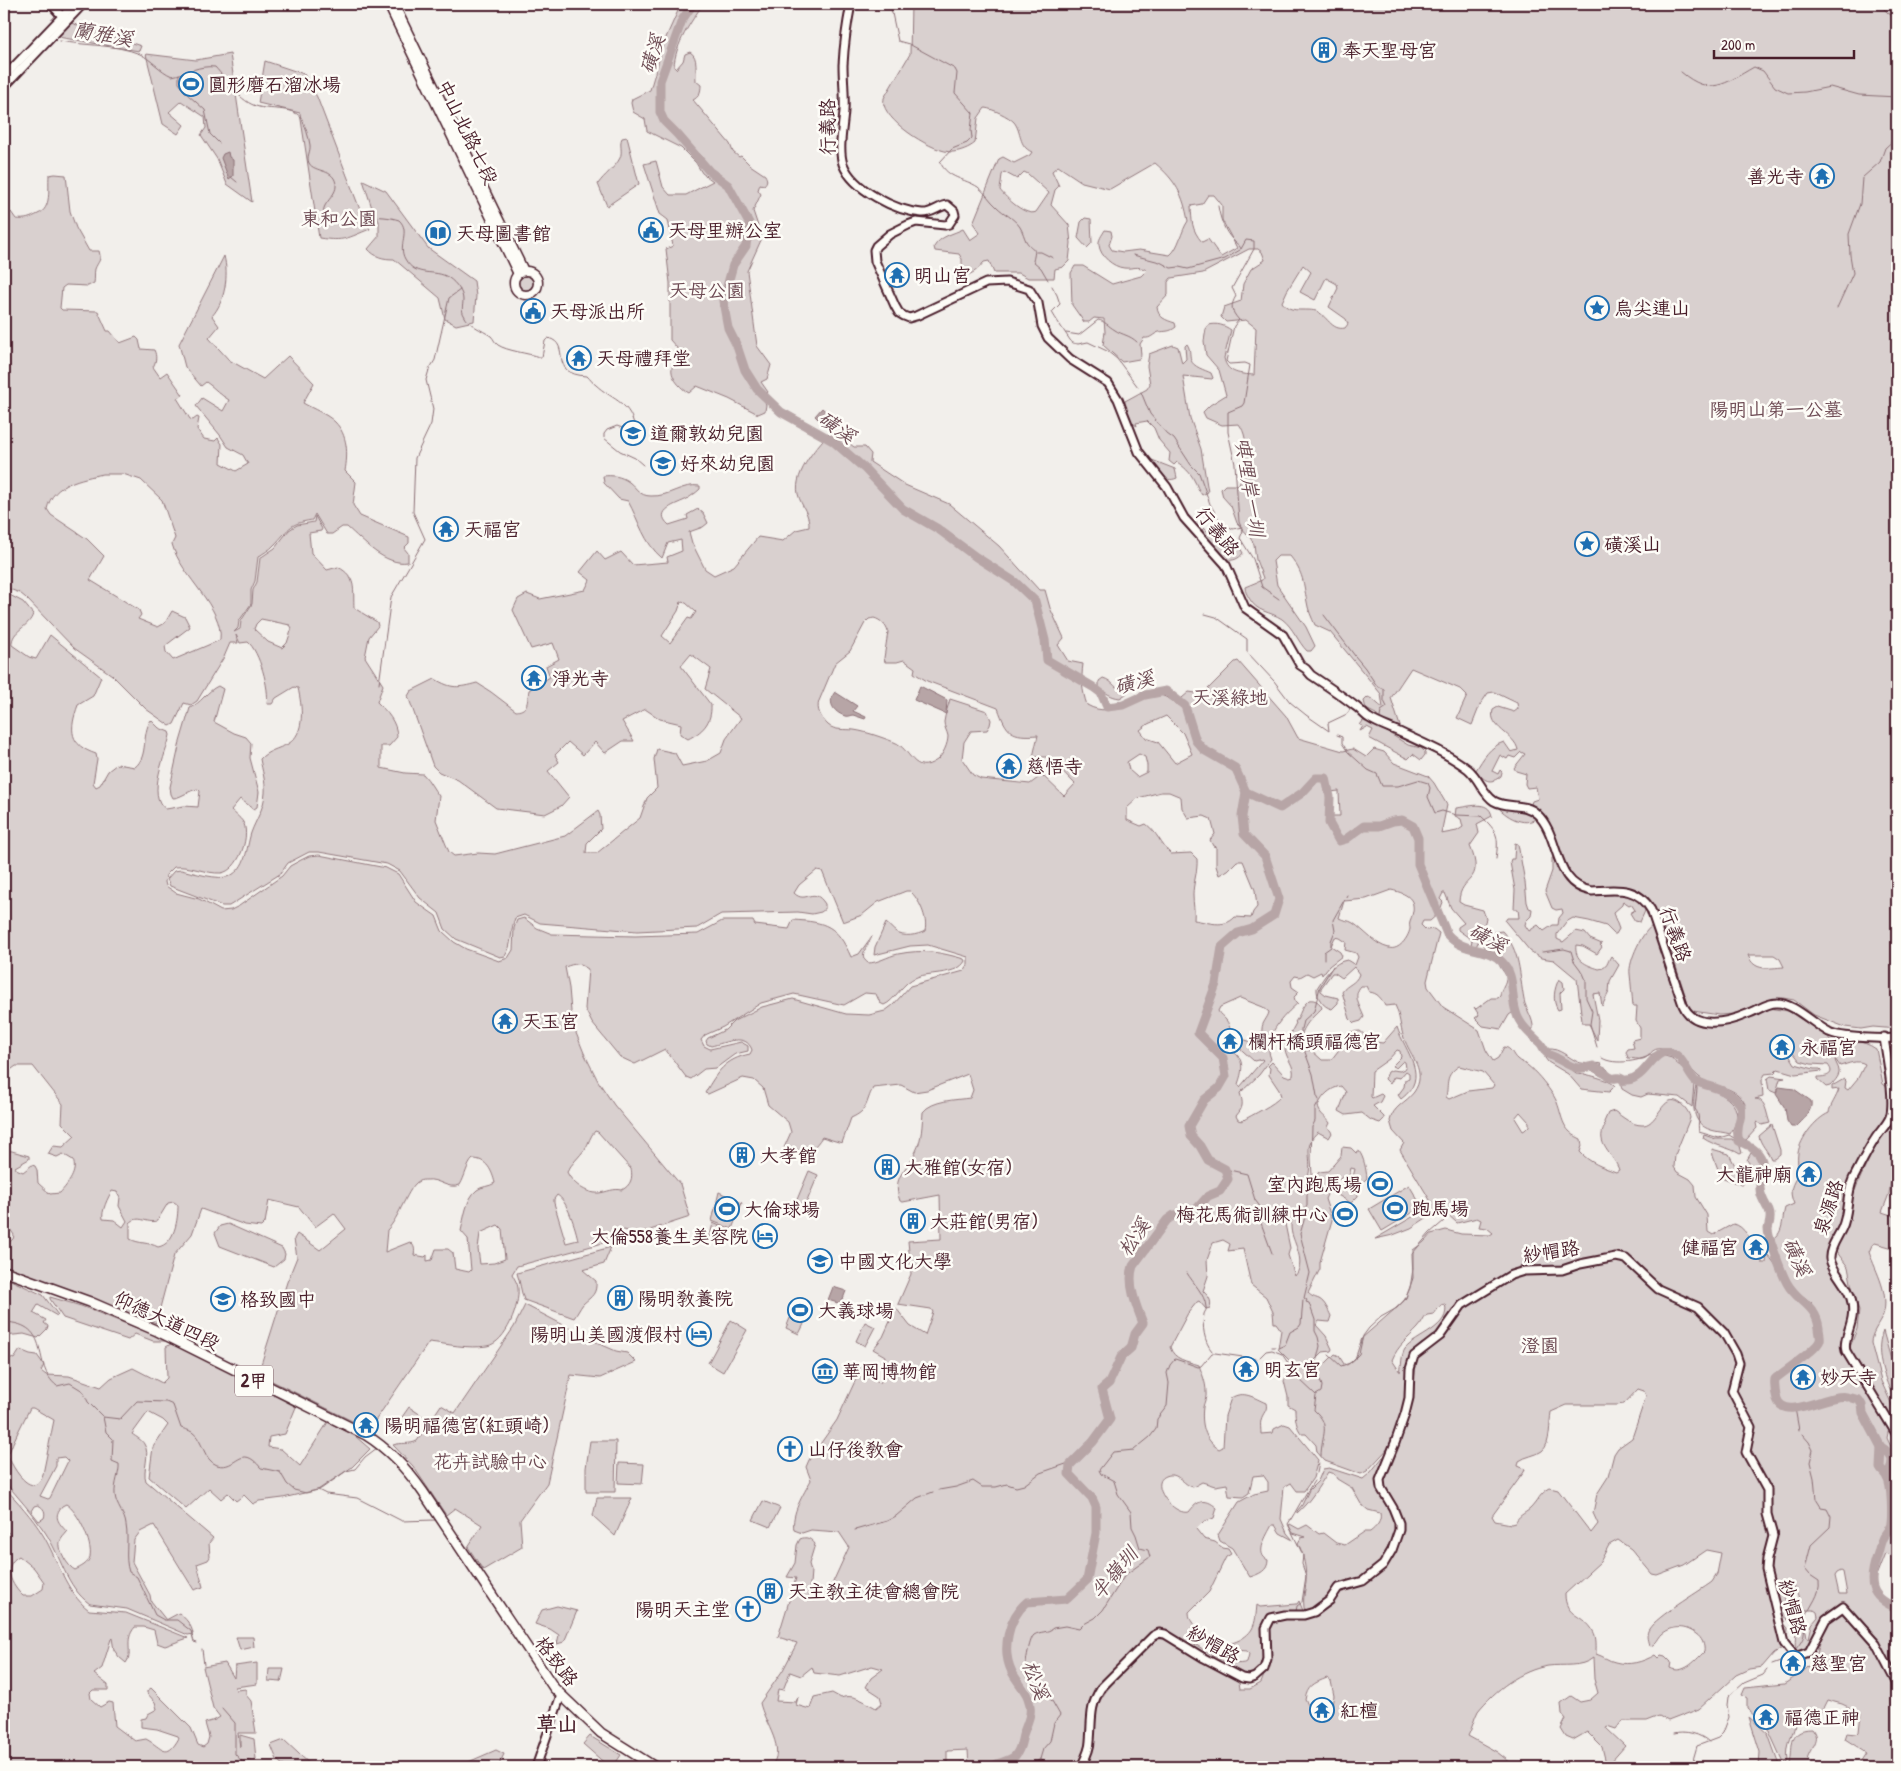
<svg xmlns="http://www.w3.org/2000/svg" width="1901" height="1771" font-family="'Patrick Hand','LXGW WenKai TC',sans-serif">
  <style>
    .green { fill: #d9d0cf; stroke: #92787d; fill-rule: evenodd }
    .water { fill: #b7a5a6; stroke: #8b6f75 }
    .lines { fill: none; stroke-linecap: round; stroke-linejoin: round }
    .stream { stroke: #8b6f75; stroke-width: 1 }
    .river { stroke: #b7a5a6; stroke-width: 9 }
    .tertiary-casing { stroke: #4a1f2b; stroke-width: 11 }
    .secondary-casing { stroke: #4a1f2b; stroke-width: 11 }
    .primary-casing { stroke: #4a1f2b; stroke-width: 12 }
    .tertiary { stroke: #fdfcf7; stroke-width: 7 }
    .secondary { stroke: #fdfcf7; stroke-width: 8 }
    .primary { stroke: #fdfcf7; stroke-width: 9 }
    .labels { text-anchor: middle; stroke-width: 5; stroke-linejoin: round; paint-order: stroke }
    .shield { fill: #fdfcf7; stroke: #806168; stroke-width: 1 }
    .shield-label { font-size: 18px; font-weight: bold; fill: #4a1f2b }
    .poi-label { font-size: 19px; fill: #4a1f2b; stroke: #fdfcf7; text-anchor: start }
    .street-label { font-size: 19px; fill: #4a1f2b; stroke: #fdfcf7 }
    .park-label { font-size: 19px; fill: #6e4b54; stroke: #fdfcf7 }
    .water-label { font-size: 20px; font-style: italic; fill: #704e56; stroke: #fdfcf7 }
    .quarter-label { font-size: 21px; font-weight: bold; fill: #4a1f2b; stroke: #fdfcf7 }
  </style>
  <rect width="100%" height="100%" fill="#f2efeb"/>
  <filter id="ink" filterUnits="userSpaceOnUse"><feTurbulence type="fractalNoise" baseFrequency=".02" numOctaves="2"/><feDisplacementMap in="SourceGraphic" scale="10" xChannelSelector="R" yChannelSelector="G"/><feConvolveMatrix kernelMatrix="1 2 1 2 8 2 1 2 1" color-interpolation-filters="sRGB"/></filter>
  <g filter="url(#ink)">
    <!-- green -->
    <g class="green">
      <path d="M681 4H703C691 22 675 44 674 67L676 69 683 61 685 54 690 52C699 57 695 71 696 81L701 85C701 92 699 97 693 100L730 144 733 152 739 157 741 156 750 165 765 175C767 179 768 181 764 185L760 184 758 190 761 194 753 211 762 238 747 271 757 346 771 365 767 379 761 382 768 392 764 397 766 405 765 411 758 414 729 399 697 386 689 393C678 387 664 370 677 360V348L670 340V283L666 249 673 246 668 220 660 214 644 164 656 161 663 187 670 195H686L713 181 702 173 696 163 681 148 647 131 645 119 633 112 631 103 632 99 650 90 664 42Z"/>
      <path d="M911 4H1897V1029L1873 1027 1861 1029 1845 1027 1814 1015 1794 1000 1783 998 1765 1002 1734 1014 1719 1015 1693 1011 1688 1004 1661 920 1646 897 1626 887 1596 888 1586 886 1576 879 1564 865 1552 830 1531 804 1532 801 1538 799 1536 787 1527 788 1525 784 1526 774 1516 771 1514 768 1525 754 1521 752 1515 758 1509 756 1507 759 1500 755 1492 771 1498 774 1500 770 1502 772 1501 776C1490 785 1484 781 1476 770 1483 759 1490 746 1504 742L1511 752 1518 750C1515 734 1488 728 1493 710L1498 707 1514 712 1518 709 1517 703 1494 692 1488 693 1480 705 1472 725 1457 718 1467 696 1460 689 1411 668 1391 698 1400 726 1398 728 1379 721 1376 714 1366 709 1364 701 1368 697C1374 699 1378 705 1383 708L1381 694 1330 632 1315 625C1312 618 1308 610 1307 602 1303 582 1304 574 1290 556H1278L1273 561 1277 585 1306 627 1315 646 1311 651H1307C1298 642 1293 627 1282 619 1270 611 1257 613 1249 598 1247 594 1245 592 1245 587L1262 580 1263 578 1256 560 1254 544 1249 536 1237 523 1231 506 1223 497 1221 489 1225 485H1239C1245 467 1251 440 1239 424L1222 425 1206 418 1203 412 1210 405 1226 395 1219 370 1206 355 1204 341 1206 329 1209 325C1217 323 1224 325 1231 330L1224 358C1227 374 1241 374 1254 375L1256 328 1246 320 1226 322 1221 317 1224 307 1241 301 1243 284 1251 269 1265 260 1262 252 1258 249H1249L1203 273 1171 278 1168 282V295L1157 307C1158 318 1166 320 1175 323L1176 327C1170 332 1166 331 1159 332 1153 334 1151 339 1144 338L1140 344 1141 355 1139 359 1122 362 1103 345 1105 332 1104 319 1094 318 1089 322H1084L1072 305 1071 273 1075 266H1083L1112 284 1141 276 1147 270C1136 265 1134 269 1124 268 1113 267 1100 256 1099 245 1098 240 1102 235 1105 230L1111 231 1112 236 1109 245 1112 250 1123 252 1139 250 1170 255C1179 248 1181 231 1188 221 1183 194 1176 181 1155 163L1110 189 1082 182 1058 166 1052 171 1059 186 1055 190 1051 205 1069 225 1071 243 1069 261 1063 267 1055 269 1054 278H1028L1019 273H994L989 261 984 262C978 269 973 275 964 275L962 273V259L959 254 935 251 934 247C940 236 953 234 963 229L970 240 980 233 973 223 999 159 1003 157 1014 163 1030 155 1032 152C1018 146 1022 132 1014 122 1008 116 993 109 985 108L978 118 975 143C969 148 961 151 953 152 934 153 889 124 884 105 883 103 884 100 884 98L910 54ZM1004 172 1017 179 1024 172 1028 174 1049 193 1036 212C1026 217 1006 198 1000 190L1002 175ZM1208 195H1214L1222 205V220L1237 248 1221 257 1208 239 1202 242C1191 229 1192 221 1191 206L1202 204ZM1303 265 1311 272 1300 292 1315 300 1326 278 1337 284 1338 288 1329 307 1346 319 1348 324 1345 328C1331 331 1327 315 1316 311 1304 308 1290 314 1282 302L1287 291ZM1748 955H1774L1780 959 1784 967C1769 968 1754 972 1748 955Z"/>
      <polygon points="71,23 141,46 139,51 58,37"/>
      <polygon points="146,54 196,60 230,54 252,202 227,184 217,159 201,135 206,128 205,117 181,101 169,112 184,125 178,134 163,124"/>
      <path d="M265 61 304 74 317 97 362 215 370 229C347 238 345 242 319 238L300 113 258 103Z"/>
      <path d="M627 137 639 184 607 206 598 184C604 175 615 168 620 158 623 151 619 144 622 138Z"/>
      <path d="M55 174 66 175 70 211 76 228 89 251H99C102 261 98 261 95 269 94 273 95 278 94 283L88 286 66 285 62 288 60 308 62 310 98 311 107 331H110L120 343 136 337 139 340 141 349 154 350C157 356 156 362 153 367L160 377 167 372 183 395 177 398 190 419 193 420 197 417 199 418 197 429 204 439 215 441 218 438 222 444 221 463 236 471 248 464 243 455 228 447 220 435 196 406 202 398 223 411 229 400C220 395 215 388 206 382L201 386 185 367 179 344 224 256C229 275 225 302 212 316L219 326 209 338 229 360 263 379 288 356 314 383 303 403C313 409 327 414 335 422 348 435 348 454 345 471L356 482 353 505 360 516 409 537V543L404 548 408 553V562C385 566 363 541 347 527H342L332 534H327L315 514 312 520C287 524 290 529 274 545 270 550 263 553 258 557L255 581 251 590V604L239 621 238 628 234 632 240 629 241 621 252 604 253 590 257 582 260 558 275 548 289 530 297 525 314 522 315 516 322 529 321 531 309 533 311 553 327 570 338 567C357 577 353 589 354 608L377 622 378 626 369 637 365 657 383 685 377 702C387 712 397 722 397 737L389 746H381V768L405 773 423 774C430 781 433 789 439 796L436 820 449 852 454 856 478 853 495 854 565 836 598 811 600 815 601 829 587 843 586 853H597L640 818 647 798 657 788 654 759 657 749 675 753 682 766 707 761 721 753 726 739 741 718 705 689 711 669 691 654 681 666 711 705C712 723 702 732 688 739L680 734 681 724 660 719 645 709 622 721 634 741H623L605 753 595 742 583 755 568 742 555 755 559 762 548 771 569 797 561 806 545 814 496 808 458 780 439 772 433 766 408 696 411 691 435 679C452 689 458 688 477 683L491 692 516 711C529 710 527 701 529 690L550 677 546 666 559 659 553 643 531 649 513 610 518 599 527 594 540 599 585 590 590 580 580 572 597 551 605 560 621 552 633 565 668 562 667 557 682 551 681 540 668 543 662 558C644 543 639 521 628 501L619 499 604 483 603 476C612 475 621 476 629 482 637 488 639 496 651 496 670 497 682 483 700 486V489C696 493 691 496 687 499 678 504 652 510 669 525L688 519 687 515 698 509 703 513 708 523 703 527 689 532 692 543 705 569 714 575 734 566 758 537 783 541 796 530 809 527C810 514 801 506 798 494 793 472 819 444 832 430L854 447H865L871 454 870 462 905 485 949 504 999 546 1039 590H1045L1050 608 1064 638 1058 645 1068 661 1083 664C1081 678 1082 691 1087 705 1115 721 1134 692 1158 695 1164 695 1171 700 1176 703L1189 692 1203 694 1235 662 1238 661 1286 716 1298 738 1343 751 1353 749 1366 757 1374 749 1384 752 1394 763 1428 776 1434 783 1447 805 1441 834 1457 831 1463 827 1461 819 1455 816 1456 808C1468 807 1489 799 1492 816L1477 824 1479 833 1470 846C1486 885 1460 874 1459 902L1464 905 1483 910 1486 919 1482 930 1488 933 1502 931C1521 951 1519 974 1524 1000 1526 1010 1534 1019 1533 1029L1530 1032 1512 1013 1509 1015 1501 1029 1483 1026 1475 1018 1479 1015 1474 1007 1476 1009 1491 998H1498L1500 996C1500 989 1507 983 1506 976 1504 971 1499 968 1499 962L1485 951 1484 945 1478 942 1475 950H1470L1472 940 1458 930V927L1464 923 1451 908 1445 893H1443L1440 899 1443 902 1439 913 1430 921H1423L1421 925 1426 930 1434 929 1439 933 1427 981 1428 987 1443 1007 1479 1030 1486 1050 1493 1061 1498 1058 1504 1047C1512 1048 1512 1055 1517 1059 1520 1062 1524 1063 1527 1065 1536 1072 1545 1083 1551 1092 1565 1110 1556 1128 1581 1139L1582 1146 1580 1152C1590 1163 1602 1167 1616 1172L1619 1170C1614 1154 1594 1144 1605 1126L1604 1122 1608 1113 1614 1111C1623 1117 1631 1125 1642 1125 1654 1126 1660 1106 1668 1102 1676 1096 1689 1109 1690 1118L1675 1155 1674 1167 1677 1172 1690 1179 1695 1185 1696 1197 1707 1215 1708 1232 1713 1235 1733 1224C1745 1225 1750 1243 1761 1249L1762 1263H1766L1767 1255H1768C1784 1274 1785 1289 1808 1305L1812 1303C1800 1294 1787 1284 1783 1270 1779 1259 1779 1250 1771 1240 1784 1235 1782 1218 1785 1208L1794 1204C1788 1190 1792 1185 1799 1173 1798 1167 1797 1160 1798 1153 1800 1139 1815 1119 1829 1113 1829 1107 1837 1097 1839 1089L1832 1090V1086L1844 1079 1846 1081 1845 1088 1848 1090 1858 1078 1865 1064C1857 1059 1848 1064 1840 1066L1835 1059C1835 1063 1839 1067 1839 1071 1840 1076 1833 1083 1830 1086L1826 1087 1817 1079V1077C1826 1077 1836 1075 1828 1065L1811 1064 1800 1061 1785 1042 1775 1039 1770 1041 1771 1047H1777L1782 1052 1786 1049 1795 1064 1814 1069H1820L1822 1071 1795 1074 1778 1069 1774 1073 1765 1074 1762 1080 1763 1097 1755 1099C1766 1099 1766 1113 1770 1123L1762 1125 1757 1122 1756 1123 1757 1128 1746 1140H1744L1738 1132 1745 1104C1735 1084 1714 1089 1699 1077 1686 1067 1682 1051 1663 1049 1650 1047 1651 1057 1643 1059 1639 1060 1632 1058 1628 1058L1626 1052 1628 1049 1634 1048 1632 1040 1640 1038V1028L1636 1021 1637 1006H1633C1632 995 1631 984 1630 974 1628 962 1643 929 1654 925L1681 1010C1699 1043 1742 1018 1768 1008L1788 1011 1826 1035 1832 1042C1848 1041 1862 1039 1876 1049L1883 1084 1887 1087C1890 1097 1890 1108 1887 1118L1857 1166 1842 1220 1827 1254C1829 1265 1837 1275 1842 1285 1854 1307 1848 1326 1843 1349L1889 1428 1887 1438 1897 1460V1558L1885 1553 1874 1581 1876 1599 1897 1614V1767H1858L1867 1753 1845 1739 1847 1733 1857 1734 1859 1732 1861 1713 1842 1704 1827 1700 1820 1714 1805 1713 1796 1717C1795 1733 1785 1744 1788 1760L1786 1764 1782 1760 1767 1727 1747 1709V1698L1742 1695 1745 1688 1784 1684 1803 1672 1815 1660 1824 1629 1809 1649 1796 1655C1795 1653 1795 1637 1796 1634 1796 1631 1799 1629 1801 1628L1806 1631 1807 1637 1809 1638 1812 1624 1818 1617 1817 1612 1814 1610H1803L1795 1587 1782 1592 1790 1614 1795 1613 1791 1620H1788L1782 1615 1780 1616V1619L1788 1628 1787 1641 1784 1647 1774 1653 1762 1667 1749 1669 1736 1675 1699 1709 1668 1721 1659 1716 1646 1721H1622L1616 1729 1607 1726 1606 1728 1625 1746 1610 1763H1606L1602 1747 1587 1732 1573 1740 1566 1737 1561 1729 1566 1719 1562 1714 1561 1703 1571 1696 1580 1702 1590 1700 1598 1693 1594 1679 1593 1658C1581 1668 1563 1664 1548 1666 1521 1670 1495 1690 1478 1711 1474 1718 1472 1729 1468 1736L1497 1752 1516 1767H1216L1211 1764 1207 1767H1154L1153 1765 1143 1767H1085C1088 1746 1090 1723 1099 1703 1104 1690 1143 1647 1155 1640 1160 1638 1164 1639 1170 1640L1231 1675 1239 1682 1240 1689H1250L1261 1683 1270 1660 1268 1629 1275 1618 1304 1617 1339 1590 1373 1577 1400 1535 1382 1478 1397 1445 1414 1380 1417 1358 1463 1306 1519 1273 1561 1269 1519 1271 1461 1304 1434 1338 1421 1344 1412 1355 1408 1394 1393 1443 1367 1471 1361 1474 1325 1461 1317 1452 1316 1445 1306 1434H1302C1296 1428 1295 1417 1295 1409L1288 1405V1397L1284 1381 1289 1371 1291 1362 1278 1349 1281 1330 1276 1323H1274L1273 1312 1266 1297 1251 1285 1243 1249 1228 1251 1230 1244 1223 1240 1213 1243 1207 1260 1208 1276 1203 1291C1209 1297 1212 1300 1210 1308L1206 1309 1199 1301 1197 1302 1188 1313 1170 1347C1174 1360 1187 1361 1199 1365 1202 1374 1206 1382 1206 1392 1207 1397 1204 1402 1203 1407 1201 1423 1204 1440 1219 1449L1223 1447 1225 1416 1231 1398C1244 1390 1254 1398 1266 1403 1268 1411 1263 1412 1261 1420 1260 1424 1261 1429 1261 1434L1273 1433 1274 1429 1284 1424 1290 1426 1318 1460 1313 1478 1304 1491H1297L1291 1483 1284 1487 1281 1519 1287 1533 1293 1540 1280 1533 1275 1525H1272C1267 1535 1254 1554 1268 1560 1268 1571 1259 1574 1250 1577L1232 1548 1220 1541 1218 1535 1239 1502 1254 1494 1268 1491V1482L1263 1475 1253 1476 1249 1493 1243 1497 1229 1496 1227 1484 1215 1486 1202 1482 1193 1487C1183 1485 1178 1471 1166 1476 1148 1483 1173 1516 1189 1512 1197 1501 1205 1497 1217 1508L1214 1518 1203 1522 1196 1529 1204 1539 1215 1542 1223 1548 1228 1549 1231 1554 1226 1557 1209 1592 1189 1612C1189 1621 1195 1626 1201 1632 1206 1636 1211 1641 1217 1643 1229 1647 1246 1639 1252 1629 1256 1622 1256 1613 1257 1605L1260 1607 1297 1604 1299 1601 1304 1613 1269 1616C1258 1628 1266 1641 1263 1655 1262 1661 1259 1667 1256 1673L1243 1679 1235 1670 1205 1656 1181 1643 1169 1632 1160 1631 1099 1685 1092 1697 1088 1742 1079 1767H969L968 1750 947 1751V1767H770C788 1750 764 1723 760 1703L783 1670 797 1643 778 1637 796 1578 787 1577 795 1563 797 1545 800 1539C807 1536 811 1539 815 1544L809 1564 811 1571 809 1597 814 1601 828 1593 849 1547 839 1532 811 1530 802 1533 794 1530C791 1513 803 1495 811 1480L806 1467 809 1460 837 1420 862 1366 879 1383 881 1382 885 1356 873 1349 883 1337 896 1308 910 1326 925 1335 933 1312 931 1309 898 1304 911 1274 908 1241 941 1239 940 1195 903 1202 900 1201C891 1176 907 1171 916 1151 922 1139 922 1125 923 1112 932 1100 956 1100 970 1098L973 1090 968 1074 927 1090 914 1092 901 1085 873 1088C865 1103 869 1110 851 1118L842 1143 822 1137C808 1158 805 1148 783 1150L791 1132 788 1122 768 1105 763 1088 754 1080 743 1078 708 1094 705 1093C717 1072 725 1059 750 1054L752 1050C746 1032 725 1043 711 1046L707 1044 706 1041 708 1038 725 1030 734 1021 762 1007 793 999 846 1014 869 1015 885 1011 893 1005 910 986 964 971 968 965V957L928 945 910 946 874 955 875 947 886 923C890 926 892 929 896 932 903 938 918 935 925 931 928 918 919 899 910 891H906L878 902 862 915 843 922 822 871 817 870 799 885 794 893C806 905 813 885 825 904V909L821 912 812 914 798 912 721 914 697 928 637 931 540 923 524 915 515 918C510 930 513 945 505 956L500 957 456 939 445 929 439 913 420 898 400 871 387 864 319 852H309L288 863 280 874 229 906H222L170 886 167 879 174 871 181 870C191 872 220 881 230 876 247 867 246 849 251 833 256 819 264 809 265 793 266 782 262 770 260 759 267 751 278 749 288 744 306 733 302 706 298 688L294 687 276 698 272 704H267C270 689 259 651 248 642L240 643 236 635 238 643H230L224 657 197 701 191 705 184 703 174 724 170 726 146 709 112 675 74 648 26 598 20 593 4 587V215L11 212 16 219C26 220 30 218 38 214 52 208 48 189 49 175ZM103 474H123L141 480 162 500 175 538 172 544C181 577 224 607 220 640L173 660 166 652 165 646 190 627 185 617 172 611 165 623 158 627 138 619 141 615 139 610 90 580 104 556 87 539 51 515 47 509C53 483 81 479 103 474ZM681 602 686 603 696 612 691 619 688 618 670 643 662 636 678 611ZM874 618C881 620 886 625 888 632L884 658 885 662H897L904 660 915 668 914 673 927 681 998 708C1007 733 1011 737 1038 735L1033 757H1049L1075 784 1064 796 1042 775 1030 784 981 779 973 775 962 759 964 742 971 731 987 730 990 725 991 720 987 711 950 699C948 707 945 714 944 722 944 727 947 731 948 736 948 744 943 755 937 760 913 777 911 748 894 742 881 737 867 732 854 730 845 729 835 731 828 725 821 718 816 710 819 701L835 663 850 651 865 623 869 619ZM261 619 290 625 292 628 287 643 282 648 268 642 254 629 256 624ZM1166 716 1183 733 1192 754 1175 763 1158 742 1146 738 1140 730 1148 724ZM1139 754 1145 757 1147 765V772L1137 777 1129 770 1127 762ZM1339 791 1340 816H1332L1330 792ZM1161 792H1169L1181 797 1182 808 1188 818 1204 816 1211 819 1215 834 1210 840 1213 846 1216 847V866L1219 875 1228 870 1237 861H1243L1255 890 1257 907 1253 912 1251 918 1235 917C1224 929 1208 922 1194 920 1195 911 1193 904 1193 895 1193 883 1198 871 1197 859L1191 853 1171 854C1161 845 1157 832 1146 824L1141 826 1127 820V808L1138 798ZM1391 890C1411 894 1418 902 1410 921 1409 924 1410 927 1410 929 1408 938 1399 951 1389 948 1375 945 1365 931 1353 923 1349 920 1344 921 1339 918L1344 901 1366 899ZM1335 937 1340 938 1346 942 1345 950 1356 953 1358 957 1355 965 1347 960C1333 962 1324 977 1317 988 1316 997 1323 1007 1332 1009L1338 1003V998L1326 995 1321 991V988L1332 973H1335L1342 978 1354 967 1359 974C1356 984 1347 984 1342 992L1350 1019 1354 1023 1361 1021 1364 1017C1360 1006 1352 996 1361 986H1366L1369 992C1378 993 1381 998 1385 1006L1395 1005C1400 1016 1400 1027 1404 1038 1410 1056 1428 1072 1414 1092 1406 1103 1393 1106 1390 1121L1393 1131 1404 1143 1400 1150 1433 1205 1375 1239 1393 1235 1411 1228 1437 1211 1445 1212 1457 1223 1477 1218 1481 1220 1479 1227 1487 1228 1493 1233 1490 1235 1461 1234 1446 1230 1431 1234 1424 1242 1413 1250V1269L1410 1288 1404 1301 1362 1338 1355 1359 1347 1365 1344 1364 1339 1356 1335 1354 1321 1368 1316 1370 1315 1360 1323 1352 1331 1351 1332 1349 1326 1336 1316 1325 1319 1321 1329 1322 1331 1316C1328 1310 1325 1302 1319 1299 1314 1297 1312 1297 1308 1293L1320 1269V1262L1332 1220 1325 1199 1332 1183 1345 1176 1349 1177 1351 1168 1355 1169 1353 1177 1361 1184 1367 1178C1366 1169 1364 1158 1359 1151L1356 1153 1351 1148 1342 1147 1341 1156 1328 1171 1319 1172 1304 1192C1305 1185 1308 1179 1309 1173 1312 1157 1303 1144 1318 1132L1329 1138 1332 1133 1328 1127 1330 1123C1325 1116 1319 1114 1318 1106 1322 1096 1330 1088 1341 1086L1346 1092 1339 1111 1346 1115 1362 1113 1371 1120 1380 1123 1384 1119V1117L1373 1106 1380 1102 1383 1096 1381 1094 1372 1098 1371 1097 1372 1071 1389 1059 1397 1050 1400 1051 1401 1057 1392 1066 1396 1068 1403 1061 1405 1062 1406 1068 1400 1071 1392 1070 1388 1072 1385 1079 1390 1084 1394 1077 1400 1078 1406 1071 1409 1073V1078L1405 1080 1404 1087 1398 1095 1401 1099C1431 1077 1405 1052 1397 1027L1383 1043 1374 1042 1360 1031 1349 1032 1345 1042 1331 1060H1322L1311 1050H1305L1302 1047C1297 1030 1312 1018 1322 1008 1320 1002 1315 999 1309 1000 1300 1008 1301 1014 1295 1022L1296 1023C1292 1031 1285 1041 1285 1049 1286 1059 1295 1065 1293 1076L1290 1077 1284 1075 1272 1062 1268 1066 1270 1068 1269 1075 1279 1090 1281 1096C1274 1105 1253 1114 1242 1121L1238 1120 1236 1116C1244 1107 1243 1103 1240 1093L1259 1075 1271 1059C1262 1037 1283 1016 1298 1003L1295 1002 1294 997 1299 992 1292 987 1291 981 1295 976 1300 977 1307 973 1313 976 1321 972 1322 975 1329 966 1342 956 1340 952 1331 946ZM1240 998 1263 1007 1269 1012C1268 1018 1262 1022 1262 1029 1261 1035 1264 1036 1261 1042 1252 1044 1237 1038 1231 1031 1229 1027 1229 1023 1226 1020 1223 1016 1220 1015 1218 1011L1220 1007ZM1223 1041 1233 1042 1254 1061 1262 1059 1263 1060 1240 1087 1238 1084C1242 1073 1245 1061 1235 1053 1229 1048 1226 1047 1223 1041ZM1459 1066 1483 1072 1494 1085 1492 1088 1468 1091 1449 1099 1446 1097C1449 1083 1444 1076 1459 1066ZM1520 1112 1529 1122V1126L1525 1130 1523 1131 1515 1118ZM1289 1212 1292 1213C1291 1219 1290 1230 1293 1237 1297 1249 1305 1264 1295 1276L1288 1255 1290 1248 1284 1219 1285 1214ZM1445 1304C1452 1327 1415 1336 1405 1349 1401 1355 1402 1365 1400 1372L1392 1360C1398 1345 1408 1339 1418 1328 1422 1324 1423 1319 1427 1315L1434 1314 1441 1305ZM1638 1389 1644 1391 1646 1396 1632 1438 1618 1448 1614 1454 1608 1477 1597 1494 1593 1513 1598 1524 1591 1533 1558 1490 1550 1488C1540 1493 1538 1501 1530 1509 1524 1514 1519 1515 1515 1523L1511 1524 1495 1521 1492 1516 1524 1472 1525 1469 1518 1466 1519 1461C1526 1456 1535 1456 1542 1451 1551 1444 1549 1423 1551 1412L1567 1405H1617L1624 1404ZM1618 1540 1631 1549 1652 1574 1657 1575 1684 1565 1706 1550 1721 1553 1717 1574 1712 1582C1697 1593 1657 1616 1649 1629 1646 1634 1647 1639 1649 1645L1651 1646C1657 1643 1658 1638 1662 1634 1673 1625 1686 1626 1696 1634 1702 1638 1705 1645 1704 1652 1695 1661 1683 1675 1670 1668L1671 1662 1665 1656 1661 1655 1658 1658 1655 1655C1643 1662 1629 1666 1615 1662 1609 1661 1603 1656 1596 1654 1596 1647 1597 1637 1593 1631 1584 1614 1565 1618 1565 1594L1600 1562 1609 1545ZM1841 1571 1843 1572 1847 1594H1839L1835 1576 1837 1573ZM1196 1636 1221 1649 1247 1651 1249 1654 1247 1662C1230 1669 1207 1651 1193 1643ZM872 1666 883 1669 871 1678 866 1687 880 1696 882 1703 876 1708C865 1702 853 1693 841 1698L832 1693 814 1697 810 1709 796 1705 798 1697 796 1702 776 1701 778 1689 783 1690 790 1672 801 1676 812 1667 814 1673 840 1676ZM1327 1678 1331 1681 1334 1696 1332 1704 1321 1707 1309 1706 1305 1700C1307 1686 1314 1683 1327 1678Z"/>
      <path d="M363 180 386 191 428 248 474 281 476 296 474 321 456 325 445 319 440 298 394 259C383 259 375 257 368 249L379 236V221L372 208Z"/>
      <polygon points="1085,218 1091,219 1092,243 1087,248 1078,238 1081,222"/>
      <circle cx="526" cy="283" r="7"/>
      <path d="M1187 344C1191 350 1189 353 1191 360 1193 367 1205 370 1211 373L1213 378 1212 379 1183 376 1190 418 1201 449 1208 492 1202 495C1198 490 1197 485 1194 480 1191 473 1183 466 1177 462L1174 465 1169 461 1170 453 1159 440 1154 428 1147 421 1136 423 1137 426C1129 422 1124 409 1125 401L1147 389 1150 384 1147 366 1149 354 1173 345 1178 347 1182 363 1186 359 1185 346Z"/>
      <path d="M1152 460 1175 469 1177 478C1164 484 1158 471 1151 462Z"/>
      <path d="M1204 528C1215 538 1221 544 1236 541L1243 553C1239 559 1233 561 1227 560L1202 533V530Z"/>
      <path d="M4 592 23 602 33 614C29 628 11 630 12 645L29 657 36 659 50 635 101 677 93 696 78 705C69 730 69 745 96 754L97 759 93 783 96 787 100 785 108 771 117 764 135 767C149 756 141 734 151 720L159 728 169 732 170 735C167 753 145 796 166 809L184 806 198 807 200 791 198 789C189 790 181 798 173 798L171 794 170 787 180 742 190 708C201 703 207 691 218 686L223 689 214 722 234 733 246 737 251 743 250 758 259 792 257 807 254 809 240 799 231 810C235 814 242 819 244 824 250 838 238 871 221 873 206 874 190 865 174 867L166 875 165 882 166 886 176 893 199 899 221 911 231 910 239 906 282 876 290 866 301 860 309 856 319 855 386 868 398 874 416 902 436 916 442 931 454 942 466 949 499 961 508 958 513 950 514 928 517 920 524 918 537 928 552 934 635 936 698 934 722 921H753L755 925 789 929 793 920C826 922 837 925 851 957L859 954 872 936C869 946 857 955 868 963 878 963 888 956 898 954 923 949 940 952 964 959L965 961C958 975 930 972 917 977 902 982 895 1001 884 1005L880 1003 876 994 865 993 844 1005 794 994 761 1003 723 1027 705 1035 701 1040 704 1046 710 1049 741 1042 748 1046V1051L735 1054 716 1068 704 1069 691 1079 686 1077 665 1049 635 1064 620 1057 592 1023 585 1009 588 969C579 963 575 963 565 967L569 988 572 1023 584 1053 598 1081 614 1105 680 1184 690 1217 638 1234 624 1230 603 1243 517 1266 512 1274C514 1278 518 1284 518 1288 520 1305 506 1343 487 1346 468 1349 447 1344 429 1342L375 1421 370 1417 365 1415 356 1423 258 1374 287 1282 297 1257 294 1239 297 1234 320 1250 346 1229 334 1213 315 1227 299 1207 269 1200 265 1223 261 1227 245 1225 201 1209 192 1234 174 1255 156 1323 45 1281 4 1268V1247L13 1239 14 1235 4 1220V1150L12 1151 29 1156V1159L15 1167 16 1169 23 1172 32 1165 35 1166 37 1170 38 1183 50 1194 60 1193C68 1184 78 1172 73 1160L63 1154 57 1157 48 1154 53 1146 63 1147 75 1136 62 1123 63 1104 33 1066H16L4 1075ZM595 1131 598 1132 631 1169C633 1178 631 1185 622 1190 614 1188 607 1192 599 1193 586 1194 572 1183 567 1172 572 1163 579 1157 585 1149 589 1143 590 1136 595 1131ZM473 1159C487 1159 492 1171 495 1183 489 1187 482 1186 477 1190 466 1198 464 1219 461 1231L468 1239 471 1270 469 1272 455 1269 453 1253 448 1249H436L432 1260 427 1261V1255L425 1257 414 1255C415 1250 415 1246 410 1242L385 1252 387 1230C399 1219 408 1186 419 1181 421 1180 424 1180 426 1180 439 1178 447 1190 460 1185 465 1177 467 1164 473 1159ZM112 1191 117 1192 120 1197 119 1206 127 1221 123 1227 114 1220 103 1219C101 1212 108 1197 112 1191ZM557 1195C567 1200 576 1229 578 1240L566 1243 554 1203V1199ZM174 1202 178 1205C178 1219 175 1244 158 1247 149 1242 139 1244 130 1239V1223C139 1214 146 1224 157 1221L168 1203ZM498 1225 502 1229 505 1259 494 1263 480 1264 478 1249 480 1233Z"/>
      <path d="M1103 678C1114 681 1115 691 1127 691L1126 694 1120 698C1111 697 1106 693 1099 688V681Z"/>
      <polygon points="1368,720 1408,745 1421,748 1425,752 1425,755 1421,760 1413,754 1408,759 1369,738 1373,730 1367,727 1360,731 1363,726 1360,725 1363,721"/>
      <path d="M1496 805 1525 808 1537 818C1524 828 1505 816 1496 805Z"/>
      <path d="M1515 843 1518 844 1525 882 1527 902 1529 908 1532 909 1531 916 1526 921 1525 925 1529 931 1538 925 1544 931 1553 925H1558L1559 918 1563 913 1562 909 1556 910 1552 908 1545 891 1552 871V858L1555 857C1562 866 1573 885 1582 891 1602 903 1631 877 1645 911L1640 922 1635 921 1630 913 1635 910 1631 904 1629 905 1623 901 1622 905 1613 913 1619 929 1616 934H1614L1606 926 1589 921 1573 918 1566 922 1557 934V939L1563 942 1576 931 1585 933 1590 939 1602 944 1600 945 1602 947 1597 954 1583 946 1576 945C1574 960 1586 965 1599 969 1608 968 1607 962 1611 956L1619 965 1610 981 1609 992 1602 1006 1600 993 1593 994 1598 1020 1597 1040 1589 1024H1584L1582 1021 1577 979 1554 960 1541 958 1530 951 1505 921 1507 918H1519L1518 909H1514L1515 890 1510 862 1511 859H1514Z"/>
      <path d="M1559 979 1563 982 1564 989 1560 993 1561 1009 1558 1010C1552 1001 1554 989 1559 979Z"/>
      <path d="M1549 1049C1559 1048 1569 1058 1578 1062 1585 1065 1594 1062 1602 1064L1601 1066 1607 1069 1609 1072 1605 1076H1601L1590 1069H1571L1576 1073C1584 1073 1611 1080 1615 1086L1609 1092 1581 1089 1568 1074 1548 1062 1545 1058V1057L1559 1061 1550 1053Z"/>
      <path d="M1661 1055 1672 1058C1676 1064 1679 1065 1685 1069 1688 1072 1691 1080 1694 1084L1692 1107 1679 1097 1648 1094 1641 1097 1632 1095 1622 1089 1621 1085 1622 1081 1639 1079Z"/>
      <polygon points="1771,1076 1785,1078 1780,1079 1776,1093 1769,1090 1767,1079"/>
      <path d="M1698 1085C1722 1092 1750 1105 1730 1134 1724 1132 1717 1132 1711 1130 1691 1124 1692 1103 1696 1086Z"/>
      <path d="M1772 1125 1780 1150V1154L1774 1159H1771C1768 1151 1760 1144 1759 1136Z"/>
      <path d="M1891 1127 1897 1128V1167L1892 1173 1889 1194 1882 1212 1897 1217V1249L1875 1243 1872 1245 1869 1252C1876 1272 1890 1294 1883 1315 1879 1325 1871 1333 1871 1343L1881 1381 1897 1416V1431L1852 1353 1850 1347 1857 1329 1859 1311 1851 1283 1848 1267 1836 1251C1838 1226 1872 1142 1891 1127Z"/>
      <path d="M1704 1135 1716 1139H1732L1739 1143 1742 1153 1740 1154C1729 1147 1714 1146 1703 1138Z"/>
      <polygon points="1712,1149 1729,1154 1744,1183 1742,1185 1721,1177 1713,1156"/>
      <path d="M1751 1153C1762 1155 1762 1168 1758 1176L1747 1160Z"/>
      <polygon points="809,1171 818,1175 805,1206 796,1202"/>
      <polygon points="1353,1183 1358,1188 1358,1196 1351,1203 1336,1194 1335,1190 1344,1185"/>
      <polygon points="1409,1185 1422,1207 1382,1231 1369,1209"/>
      <polygon points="719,1192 742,1203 732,1229 712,1221"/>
      <polygon points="713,1223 729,1230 724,1242 710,1236"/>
      <polygon points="228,1224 282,1248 285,1254 284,1259 274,1267 220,1246 215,1233 220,1226"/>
      <path d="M611 1247 604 1264 583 1270 596 1281C597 1294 592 1296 583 1304 580 1308 577 1314 574 1318L524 1300C521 1292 520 1282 517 1273Z"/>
      <polygon points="4,1277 43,1295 58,1315 57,1316 38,1305 33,1313 46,1320 44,1323 48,1326 47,1329 38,1338 24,1334 4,1336"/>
      <polygon points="50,1297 81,1306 165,1339 165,1341 153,1341 135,1334 128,1340 63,1318 50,1299"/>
      <polygon points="798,1299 810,1305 802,1321 791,1316"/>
      <path d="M525 1305 600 1344 616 1351 627 1353 636 1362 600 1378 571 1375 547 1483 520 1520 522 1547 483 1570 468 1547 482 1525 455 1508 446 1515 413 1466 393 1445C402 1442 409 1445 417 1441L441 1405 455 1413 514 1327Z"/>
      <polygon points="790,1318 804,1324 799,1334 786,1328"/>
      <polygon points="731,1320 747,1330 723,1372 708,1363"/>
      <polygon points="865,1322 875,1327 865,1346 856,1341"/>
      <path d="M1883 1331 1890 1356 1897 1370V1405C1887 1384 1873 1355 1883 1331Z"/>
      <path d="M174 1342 296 1407 285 1434 269 1437 268 1447 281 1449 300 1466 328 1422 355 1436 370 1449 352 1467 321 1489 283 1498 259 1501 253 1504 244 1495 236 1501 228 1493 221 1499 209 1488 186 1509 149 1477 153 1447 168 1425 163 1420 148 1412 132 1434C136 1437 142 1440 144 1444 151 1454 142 1470 146 1481L213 1538 209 1543 210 1557 208 1560 197 1564 203 1587 194 1590 154 1525 140 1532 134 1540 132 1562 150 1595 151 1601 166 1620 179 1613C185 1618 192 1625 193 1634L188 1635 127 1609 90 1604C66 1587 61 1556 45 1532 33 1514 18 1497 4 1481V1355L14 1359 20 1350 30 1354 37 1355 44 1365 41 1371 46 1375 69 1376 101 1387 111 1378 133 1368 162 1383 167 1378 166 1347ZM30 1408H33L54 1420 43 1474C34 1502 12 1468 8 1455 14 1439 22 1424 30 1408ZM64 1457 68 1461 50 1498 48 1499 40 1496 56 1466V1458ZM66 1504C78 1511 93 1544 90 1557 88 1564 81 1567 75 1570 68 1567 58 1550 60 1542 61 1538 65 1535 67 1532 58 1522 53 1517 62 1506ZM38 1505C44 1508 46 1512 44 1518L39 1521 31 1511 34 1506Z"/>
      <polygon points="409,1407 424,1417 417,1427 402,1417"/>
      <polygon points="590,1441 616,1441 615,1492 586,1492 586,1468"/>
      <path d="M1383 1457H1385V1459C1383 1466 1377 1473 1377 1480 1376 1497 1399 1510 1397 1530 1396 1534 1393 1540 1391 1544 1378 1576 1357 1579 1331 1596 1320 1603 1320 1607 1305 1612 1301 1598 1307 1588 1306 1575 1305 1564 1303 1553 1298 1543L1301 1538 1306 1537 1293 1533 1289 1526 1290 1524 1299 1529 1307 1525 1319 1534 1323 1533 1336 1543 1345 1545 1364 1532H1370C1376 1527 1382 1522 1380 1513L1368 1510 1361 1504 1352 1488 1337 1479 1334 1474 1328 1472C1319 1486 1310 1502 1297 1513V1511L1302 1505 1309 1490 1318 1481 1323 1469 1329 1468 1363 1479 1370 1473Z"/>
      <polygon points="619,1463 644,1464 642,1484 618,1483"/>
      <path d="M4 1487C17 1501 32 1517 43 1535 57 1558 66 1593 89 1610L126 1613 188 1638 165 1646 157 1643 154 1630 144 1627H135C123 1641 134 1652 126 1663L119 1657 114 1650 112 1638 111 1639 102 1668 94 1674 108 1685V1690H93L90 1693 91 1699 100 1707 109 1702 113 1703 115 1726 135 1741 146 1739C163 1748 166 1761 179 1738L178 1736 157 1729 141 1727V1719L146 1718 148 1714 157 1709 155 1702 147 1693V1691L151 1688 191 1728 198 1745 203 1747 207 1744 209 1737 205 1723 215 1720 220 1717 213 1708 203 1667 225 1663 234 1678 235 1666 257 1663V1684L235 1687 236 1690 246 1689V1695L251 1701 256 1733H238L240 1747V1735L254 1739 256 1759 244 1761 243 1765 245 1766H255L256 1767H4V1544L9 1535V1533L4 1529ZM19 1556 34 1568 44 1582 43 1589 32 1596H23C12 1586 1 1566 19 1556Z"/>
      <polygon points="597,1498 632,1498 615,1536 593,1516"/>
      <polygon points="763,1501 780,1508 770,1527 753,1520"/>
      <polygon points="557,1606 577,1611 564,1642 557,1644 559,1635 550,1629 535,1624 542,1610"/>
      <polygon points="236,1637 253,1637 254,1647 240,1650"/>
      <polygon points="269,1669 284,1669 281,1682 268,1681"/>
      <polygon points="1749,1717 1768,1734 1780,1767 1759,1767 1760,1752"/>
      <path d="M1812 1729C1821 1740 1810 1748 1807 1759L1812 1767H1789C1795 1750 1785 1729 1812 1729Z"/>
      <polygon points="590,1736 621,1755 613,1767 609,1767 583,1744"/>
      <polygon points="284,1740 313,1767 285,1767 277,1760 271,1745"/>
      <polygon points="496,1750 504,1754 498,1767 457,1767"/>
    </g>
    <!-- water -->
    <g class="water">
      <polygon points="228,152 229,157 233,160 233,176 229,179 221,158 223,154"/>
      <polygon points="822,408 834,419 826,427 815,416"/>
      <polygon points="920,686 947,700 946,714 914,700"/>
      <path d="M835 692 857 706 853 711 866 717 865 719C861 718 857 716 853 715 850 715 848 717 845 716 833 712 827 702 835 692Z"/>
      <path d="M1779 1087 1794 1089 1811 1101C1813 1111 1803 1120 1796 1127H1791L1787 1121 1785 1108 1776 1094Z"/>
      <polygon points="833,1287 846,1291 841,1304 828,1300"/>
    </g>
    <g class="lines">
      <!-- stream -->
      <g class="stream">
        <path d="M890 4 898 41 909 44 955 69 957 73 955 93 973 113 971 130 972 138 967 143 952 149 940 162C948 179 964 178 978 187 985 192 990 201 997 207 1004 214 1014 218 1020 227 1023 232 1024 237 1026 241 1033 252 1037 245 1033 261L1041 268 1048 280"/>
        <polyline points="1879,4 1888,13 1897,19"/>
        <path d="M60 41C86 46 115 44 140 54 152 60 160 71 172 76 188 73 199 65 215 67 228 81 239 102 259 107 272 110 295 107 302 119 305 126 309 137 310 145 311 151 306 157 309 163 314 173 336 168 336 186 336 199 311 209 332 221 345 228 356 219 369 217 378 216 390 217 399 220 411 231 397 245 405 259 416 279 435 268 449 278 456 283 463 292 463 300 463 306 461 310 464 315 468 325 482 330 491 336 494 339 495 343 498 345 507 351 528 353 539 357H542L545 341 548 338C573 344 546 374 587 376 590 379 593 383 596 385 611 399 628 401 634 424L625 429 617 426 607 430 604 434V438L620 451 635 458 643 465"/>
        <path d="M1681 72C1711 97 1724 84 1754 67L1763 71 1775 87 1788 93 1805 92 1830 87 1859 95 1897 97"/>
        <polyline points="179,74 179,83 187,94 205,110 210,134 219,143"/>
        <polyline points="231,177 237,182"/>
        <path d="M1218 206C1220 218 1224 231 1233 240 1236 244 1239 244 1241 249L1246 240 1254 241V249L1232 288 1236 296C1230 306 1231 311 1239 320L1234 326 1226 361 1229 364 1245 363 1250 365 1244 403 1242 406 1228 412V432L1235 464 1239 522 1243 531 1240 538 1253 559 1262 587 1279 599"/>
        <polyline points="1036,252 1041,252 1053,258"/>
        <polyline points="1133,255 1160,262 1171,268 1179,267 1188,269 1225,259 1240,250"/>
        <path d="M1052 286 1057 295 1060 304 1052 312C1053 315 1068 337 1070 340 1073 344 1074 343 1078 344L1088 342 1107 351 1117 359 1138 387"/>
        <polyline points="1837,308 1853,273 1850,255 1849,234 1860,204 1862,178 1880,162 1885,148 1897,137"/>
        <path d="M1066 333 1079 335 1098 320C1105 321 1108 326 1115 330 1122 335 1130 335 1137 342"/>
        <polyline points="1141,392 1150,414 1167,434 1174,439 1191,465 1199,473 1210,504 1220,521"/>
        <polyline points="1226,525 1233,529 1242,527"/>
        <polyline points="1205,614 1216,617 1247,639 1247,652 1274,681 1290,702 1306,715 1329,731 1328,723 1347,714 1351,708"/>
        <polyline points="1324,615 1355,656 1365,668 1377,686 1384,689 1384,701 1387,707 1381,711 1380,718"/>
        <polyline points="379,684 391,597 425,539 413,512 415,458 431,424 433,409 426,380 429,370 435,360 449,298 460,290"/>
        <path d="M1337 735 1342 737V743L1348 752 1368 770 1377 774 1382 786H1398L1418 780 1428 783 1430 788 1428 797 1435 813 1442 811 1456 815 1481 816C1498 832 1499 836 1496 859"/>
        <polyline points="1542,952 1564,949 1571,951 1574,961 1583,973 1586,980 1586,998 1592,1011 1590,1024 1597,1047"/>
        <polyline points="1324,959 1324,952 1331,947 1331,941 1335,931 1333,920 1347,895"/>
        <path d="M1602 1058C1614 1066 1643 1061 1654 1053L1659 1054"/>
        <path d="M1696 1082 1697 1089 1695 1109C1701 1116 1697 1123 1699 1132L1719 1138 1729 1135 1739 1141"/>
        <polyline points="1319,1100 1317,1096 1313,1074 1301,1041 1301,1029 1303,1021 1314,1011 1320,987 1333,966"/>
        <polyline points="1225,1169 1247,1174 1255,1200 1264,1212 1261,1223 1272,1253"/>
        <path d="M1187 1273C1193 1283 1205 1294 1206 1307 1207 1310 1205 1311 1204 1314 1202 1326 1204 1342 1212 1351"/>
        <path d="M4 1322C54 1324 30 1365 57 1386L70 1383 83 1391 88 1402 103 1417 120 1419 137 1401 166 1402 173 1405 181 1428C184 1429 189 1430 192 1432 203 1439 203 1460 217 1465 237 1471 240 1442 261 1468L280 1472 287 1484 294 1490 306 1493 318 1490 326 1494 357 1498 402 1521 435 1520"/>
        <polyline points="1272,1347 1275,1347"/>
        <polyline points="1278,1348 1285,1345 1290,1332 1299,1327 1301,1324 1303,1300"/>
        <polyline points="1329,1355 1341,1366 1350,1363 1359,1354 1363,1336 1369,1328 1381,1317 1397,1308 1406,1298 1413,1278 1412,1254 1430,1233 1444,1221"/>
        <polyline points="1260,1357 1266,1351 1272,1350 1282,1354 1298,1378 1316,1395 1321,1392 1322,1386 1315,1365 1318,1359"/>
        <polyline points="1317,1359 1320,1346 1318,1337 1315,1331 1315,1320 1309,1303 1306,1302 1307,1300 1304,1298 1310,1273 1300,1234 1305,1217 1304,1210 1307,1206 1307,1195 1312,1175 1311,1158 1312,1127 1315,1121 1315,1109 1319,1102"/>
        <polyline points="1187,1363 1198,1367 1201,1366 1212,1353 1215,1353 1257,1359"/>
        <path d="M1316 1396 1314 1410C1332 1426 1321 1435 1321 1456"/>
        <polyline points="1795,1408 1799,1430"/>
        <path d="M103 1417 106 1432 113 1439 112 1461 119 1464C120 1472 114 1484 115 1495 116 1506 125 1514 126 1525 129 1541 124 1557 129 1572L137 1577 155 1615 164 1620H177L191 1631 194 1642 197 1643"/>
        <polyline points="1317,1473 1319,1463"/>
        <polyline points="318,1490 346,1471 355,1469 365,1457 377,1448"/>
        <polyline points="939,1490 956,1487 973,1481 982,1487 996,1487 1007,1484 1016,1487 1024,1485 1040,1473 1066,1464 1070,1465"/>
        <polyline points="855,1530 887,1521 896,1516 917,1498 933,1492"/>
        <path d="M1302 1602 1306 1576 1302 1564 1303 1555 1288 1524C1297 1510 1304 1495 1314 1481"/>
        <polyline points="1296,1611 1297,1606 1301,1603"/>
        <polyline points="202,1649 204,1665"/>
        <path d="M1795 1650C1799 1645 1804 1639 1804 1633 1805 1628 1804 1623 1806 1617 1810 1605 1821 1595 1819 1581L1810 1575 1805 1569 1811 1545 1830 1527 1831 1516 1827 1508 1821 1507 1816 1499 1814 1478 1810 1462 1813 1450 1809 1442 1802 1434"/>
        <polyline points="1772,1665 1783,1661 1788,1656"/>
        <polyline points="222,1708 235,1723 235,1754 247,1767"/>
        <path d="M1674 1733C1685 1730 1701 1734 1709 1742"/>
        <polyline points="1040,1759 1048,1764"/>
        <polyline points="961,1767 962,1762"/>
        <path d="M1031 1767 1040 1759 1043 1749 1050 1741 1054 1723 1060 1715 1052 1701 1026 1676C1024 1669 1029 1639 1034 1635 1040 1631 1048 1633 1053 1628L1065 1626 1079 1629 1084 1624 1095 1618 1103 1610 1125 1575 1150 1557 1148 1550 1140 1548 1136 1535 1132 1527 1131 1512 1118 1494 1114 1481 1101 1474 1099 1470 1113 1452 1134 1450 1150 1437 1156 1429 1157 1419 1167 1406 1169 1383 1167 1373 1170 1365 1175 1359 1184 1362"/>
        <polyline points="1691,1767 1697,1746 1718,1738 1723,1733 1729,1717 1727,1705 1728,1697 1744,1683 1763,1675 1767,1670"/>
      </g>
      <!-- river -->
      <g class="river">
        <path d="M693 4 682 20 660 81V112L664 121 677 134 709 171 728 185 749 223 746 246 733 265 723 301 728 328 737 346 745 370 757 389 781 412 833 441 864 468 903 509 938 529 976 557 1015 582 1035 601 1045 640 1047 660 1093 687 1101 693 1107 707 1123 705 1145 695 1166 691 1185 706 1196 741 1204 750 1235 768 1246 792 1280 808 1302 793 1316 778H1326L1330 797 1329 823 1339 841 1346 839 1364 826H1379L1393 821 1402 820 1413 826 1418 838V864L1447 934C1464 954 1486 946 1501 961 1516 975 1510 994 1516 1012 1519 1024 1530 1034 1539 1042 1543 1045 1544 1051 1548 1054 1551 1056 1555 1057 1558 1059 1573 1067 1576 1071 1593 1066 1598 1068 1610 1078 1612 1078 1615 1079 1617 1077 1620 1078 1626 1080 1620 1081 1627 1080 1645 1079 1652 1052 1666 1052 1682 1051 1686 1072 1695 1081 1698 1083 1702 1083 1706 1085 1717 1088 1736 1094 1741 1107 1744 1115 1734 1127 1739 1141L1747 1145"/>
        <path d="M1752 1148C1769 1160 1760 1170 1760 1186 1759 1195 1765 1203 1769 1211 1772 1218 1769 1223 1768 1229 1768 1235 1771 1242 1773 1248 1777 1259 1781 1272 1787 1283 1797 1302 1816 1304 1819 1328 1819 1332 1821 1336 1820 1340 1818 1349 1784 1371 1775 1379 1774 1386 1775 1392 1777 1399 1785 1423 1830 1392 1847 1397"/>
        <path d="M1852 1398 1859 1400 1862 1405 1863 1413 1881 1447 1880 1468C1882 1472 1886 1474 1887 1478 1892 1485 1892 1515 1891 1524 1890 1529 1886 1533 1883 1537 1880 1543 1879 1550 1877 1556 1868 1582 1869 1597 1897 1608"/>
        <path d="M1881 1447C1897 1456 1892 1463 1888 1478"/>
        <path d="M991 1767C998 1762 1009 1762 1015 1756 1021 1749 1021 1743 1023 1735 1027 1722 1034 1713 1028 1698 1026 1691 1016 1680 1012 1672 1001 1650 1008 1618 1027 1602L1067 1599 1087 1580 1096 1533V1507L1092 1498 1069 1474 1070 1465 1093 1442 1110 1419 1102 1389 1109 1383 1121 1357 1131 1348 1135 1334 1143 1323C1136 1306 1127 1283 1133 1266L1167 1220 1174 1215 1193 1213 1208 1196 1220 1191 1228 1179 1225 1169 1208 1160 1200 1146 1191 1136 1189 1126 1204 1100 1219 1088 1226 1076 1223 1058 1198 1033 1216 984 1222 947 1238 933 1252 929 1274 915 1279 899 1265 856 1244 834 1242 816 1246 792"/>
      </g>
      <defs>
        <g id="tertiary">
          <polyline points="51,4 62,16 65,16"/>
          <path d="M851 4C847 24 844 44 843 65 843 80 845 96 844 111 843 127 838 149 843 164 853 190 896 211 922 213 931 214 939 206 947 205L954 211 955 215 949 224 945 225 916 222 908 225 890 234 876 246 874 250 875 261 895 306 899 313 904 316 909 318 916 316 986 283 1007 282 1029 289 1038 303 1042 326 1048 338 1070 359 1108 383 1118 399 1139 452 1167 487 1184 518 1226 565 1245 608 1283 635 1300 665 1306 669 1311 675C1326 685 1341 695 1355 706 1360 709 1364 715 1369 718 1378 724 1388 727 1397 731 1421 742 1447 753 1468 769 1479 778 1483 794 1494 801 1508 809 1525 802 1537 814 1561 836 1552 885 1592 891 1615 890 1637 885 1651 910L1683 1005C1694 1030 1726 1023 1747 1014 1757 1011 1766 1003 1776 1003 1793 1002 1813 1024 1829 1032 1840 1038 1884 1039 1897 1038"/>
          <polyline points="4,77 74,4"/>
          <polyline points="4,87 83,4"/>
          <path d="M1884 1037C1886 1055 1896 1101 1890 1117 1887 1125 1879 1132 1875 1139 1867 1151 1860 1166 1853 1179 1846 1195 1849 1213 1842 1228 1838 1237 1829 1248 1830 1259 1833 1274 1850 1286 1852 1303 1856 1322 1842 1338 1846 1351L1897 1435"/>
          <polyline points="536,1767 561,1695"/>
          <path d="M1081 1767C1085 1759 1090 1750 1090 1741 1092 1720 1089 1707 1101 1688L1153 1636 1159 1633 1165 1634 1204 1658 1242 1678 1249 1679 1255 1677 1264 1669 1267 1659 1266 1628 1271 1618 1285 1615H1304L1314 1612 1330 1600 1338 1588 1363 1581 1383 1565 1392 1550 1399 1530V1523L1393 1508 1381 1488 1380 1480 1395 1443 1405 1414 1409 1398 1410 1369 1414 1356 1440 1336 1462 1305 1511 1275 1524 1271 1562 1270 1580 1264 1616 1257 1626 1259 1658 1289 1698 1307 1724 1333 1736 1354 1739 1363 1732 1391 1751 1427 1746 1452 1767 1490V1514L1773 1536 1767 1559 1766 1569 1784 1643 1795 1657 1809 1652 1826 1619 1843 1607 1876 1644 1897 1684"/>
        </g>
        <g id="secondary">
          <polyline points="388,4 518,274"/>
          <polyline points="394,4 524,271"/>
          <circle cx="526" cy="283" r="12"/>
        </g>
        <path id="primary" d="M4 1271 90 1302 155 1330 366 1435C390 1450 407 1469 423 1492L554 1688 601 1733 655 1767"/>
      </defs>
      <!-- tertiary casing -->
      <use href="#tertiary" class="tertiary-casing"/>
      <!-- secondary casing -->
      <use href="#secondary" class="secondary-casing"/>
      <!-- primary casing -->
      <use href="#primary" class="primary-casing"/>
      <!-- tertiary -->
      <use href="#tertiary" class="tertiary"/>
      <!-- secondary -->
      <use href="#secondary" class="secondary"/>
      <!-- primary -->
      <use href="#primary" class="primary"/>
    </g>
  </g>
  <!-- icons -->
  <defs>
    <symbol id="building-ring" viewBox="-11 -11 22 22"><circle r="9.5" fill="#fdfcf7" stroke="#1f6fb2" stroke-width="1.5"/><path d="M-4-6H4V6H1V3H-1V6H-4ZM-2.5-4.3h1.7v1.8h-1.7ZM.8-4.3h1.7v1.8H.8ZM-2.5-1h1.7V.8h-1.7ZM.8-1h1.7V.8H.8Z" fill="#1f6fb2"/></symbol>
    <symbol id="stadium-ring" viewBox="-11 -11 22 22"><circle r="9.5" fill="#fdfcf7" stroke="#1f6fb2" stroke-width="1.5"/><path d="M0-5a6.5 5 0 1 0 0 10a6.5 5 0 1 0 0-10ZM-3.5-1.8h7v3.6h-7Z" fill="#1f6fb2"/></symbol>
    <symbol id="temple-ring" viewBox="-11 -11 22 22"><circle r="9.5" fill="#fdfcf7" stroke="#1f6fb2" stroke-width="1.5"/><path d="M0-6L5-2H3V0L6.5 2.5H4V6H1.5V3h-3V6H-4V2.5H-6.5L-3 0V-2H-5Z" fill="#1f6fb2"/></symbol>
    <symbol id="civic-ring" viewBox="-11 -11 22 22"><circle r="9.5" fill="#fdfcf7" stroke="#1f6fb2" stroke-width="1.5"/><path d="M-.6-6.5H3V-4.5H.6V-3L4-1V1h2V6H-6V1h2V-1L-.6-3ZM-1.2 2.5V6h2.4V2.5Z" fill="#1f6fb2"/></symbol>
    <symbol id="library-ring" viewBox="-11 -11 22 22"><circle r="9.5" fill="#fdfcf7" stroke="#1f6fb2" stroke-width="1.5"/><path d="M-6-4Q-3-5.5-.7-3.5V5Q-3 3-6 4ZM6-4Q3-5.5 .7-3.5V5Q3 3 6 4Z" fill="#1f6fb2"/></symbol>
    <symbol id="sight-ring" viewBox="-11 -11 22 22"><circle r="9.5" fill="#fdfcf7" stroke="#1f6fb2" stroke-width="1.5"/><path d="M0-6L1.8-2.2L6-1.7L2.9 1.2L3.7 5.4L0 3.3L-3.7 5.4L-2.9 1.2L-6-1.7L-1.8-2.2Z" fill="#1f6fb2"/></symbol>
    <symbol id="school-ring" viewBox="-11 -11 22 22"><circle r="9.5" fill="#fdfcf7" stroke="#1f6fb2" stroke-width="1.5"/><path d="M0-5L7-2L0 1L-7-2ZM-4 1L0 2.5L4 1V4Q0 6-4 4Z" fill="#1f6fb2"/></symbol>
    <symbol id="hotel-ring" viewBox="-11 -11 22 22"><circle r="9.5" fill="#fdfcf7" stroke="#1f6fb2" stroke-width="1.5"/><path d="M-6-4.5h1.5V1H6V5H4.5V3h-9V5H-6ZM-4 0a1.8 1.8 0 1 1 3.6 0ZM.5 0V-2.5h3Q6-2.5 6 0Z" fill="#1f6fb2"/></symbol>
    <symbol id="university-ring" viewBox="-11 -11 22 22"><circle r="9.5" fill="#fdfcf7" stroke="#1f6fb2" stroke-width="1.5"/><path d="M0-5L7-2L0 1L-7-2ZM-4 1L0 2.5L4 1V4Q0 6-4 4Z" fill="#1f6fb2"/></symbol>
    <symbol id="museum-ring" viewBox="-11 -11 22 22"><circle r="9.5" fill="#fdfcf7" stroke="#1f6fb2" stroke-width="1.5"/><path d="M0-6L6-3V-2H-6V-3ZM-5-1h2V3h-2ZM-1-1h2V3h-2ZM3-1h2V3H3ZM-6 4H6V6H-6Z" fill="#1f6fb2"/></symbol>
    <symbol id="church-ring" viewBox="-11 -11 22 22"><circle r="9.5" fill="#fdfcf7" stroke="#1f6fb2" stroke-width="1.5"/><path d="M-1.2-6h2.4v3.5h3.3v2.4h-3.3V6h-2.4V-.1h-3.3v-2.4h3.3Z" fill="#1f6fb2"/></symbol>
  </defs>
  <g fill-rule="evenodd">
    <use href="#building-ring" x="1310" y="36" width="28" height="28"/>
    <use href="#stadium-ring" x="177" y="70" width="28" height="28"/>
    <use href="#temple-ring" x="1808" y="162" width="28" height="28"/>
    <use href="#civic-ring" x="637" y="216" width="28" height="28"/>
    <use href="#library-ring" x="424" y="219" width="28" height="28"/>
    <use href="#temple-ring" x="883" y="261" width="28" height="28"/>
    <use href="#sight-ring" x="1583" y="294" width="28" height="28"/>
    <use href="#civic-ring" x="519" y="297" width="28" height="28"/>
    <use href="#temple-ring" x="565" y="344" width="28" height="28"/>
    <use href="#school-ring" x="619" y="419" width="28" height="28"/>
    <use href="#school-ring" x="649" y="449" width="28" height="28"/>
    <use href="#temple-ring" x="432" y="515" width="28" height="28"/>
    <use href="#sight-ring" x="1573" y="530" width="28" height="28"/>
    <use href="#temple-ring" x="520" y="664" width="28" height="28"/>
    <use href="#temple-ring" x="995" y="752" width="28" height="28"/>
    <use href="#temple-ring" x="491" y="1007" width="28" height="28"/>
    <use href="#temple-ring" x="1216" y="1027" width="28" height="28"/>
    <use href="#temple-ring" x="1768" y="1033" width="28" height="28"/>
    <use href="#building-ring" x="728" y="1141" width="28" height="28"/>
    <use href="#building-ring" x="873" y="1153" width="28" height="28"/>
    <use href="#temple-ring" x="1795" y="1160" width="28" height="28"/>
    <use href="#stadium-ring" x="1366" y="1170" width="28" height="28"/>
    <use href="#stadium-ring" x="1381" y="1194" width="28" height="28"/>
    <use href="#stadium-ring" x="713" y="1195" width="28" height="28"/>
    <use href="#stadium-ring" x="1331" y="1200" width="28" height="28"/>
    <use href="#building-ring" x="899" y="1207" width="28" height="28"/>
    <use href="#hotel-ring" x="751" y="1222" width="28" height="28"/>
    <use href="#temple-ring" x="1742" y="1233" width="28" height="28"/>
    <use href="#university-ring" x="806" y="1247" width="28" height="28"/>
    <use href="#building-ring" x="606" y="1284" width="28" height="28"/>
    <use href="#school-ring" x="209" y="1285" width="28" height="28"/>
    <use href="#stadium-ring" x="786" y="1296" width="28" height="28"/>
    <use href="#hotel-ring" x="685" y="1320" width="28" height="28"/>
    <use href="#temple-ring" x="1232" y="1355" width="28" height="28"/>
    <use href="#museum-ring" x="811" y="1357" width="28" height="28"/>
    <use href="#temple-ring" x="1789" y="1363" width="28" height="28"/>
    <use href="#temple-ring" x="352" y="1411" width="28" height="28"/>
    <use href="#church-ring" x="776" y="1435" width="28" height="28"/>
    <use href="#building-ring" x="756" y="1577" width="28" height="28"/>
    <use href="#church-ring" x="734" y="1595" width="28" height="28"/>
    <use href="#temple-ring" x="1779" y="1649" width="28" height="28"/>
    <use href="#temple-ring" x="1308" y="1696" width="28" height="28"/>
    <use href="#temple-ring" x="1752" y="1703" width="28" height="28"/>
  </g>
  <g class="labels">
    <!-- shield labels -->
    <rect class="shield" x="235" y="1365.5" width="38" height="31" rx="4"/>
    <g class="shield-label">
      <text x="254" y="1387">2甲</text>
    </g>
    <!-- poi labels -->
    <g class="poi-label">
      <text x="1342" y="57">奉天聖母宮</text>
      <text x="208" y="91">圓形磨石溜冰場</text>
      <text x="1804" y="183" text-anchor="end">善光寺</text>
      <text x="668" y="237">天母里辦公室</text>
      <text x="456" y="240">天母圖書館</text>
      <text x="914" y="282">明山宮</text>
      <text x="1614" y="315">烏尖連山</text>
      <text x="550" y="318">天母派出所</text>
      <text x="596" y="365">天母禮拜堂</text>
      <text x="650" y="440">道爾敦幼兒園</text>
      <text x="680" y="470">好來幼兒園</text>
      <text x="464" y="536">天福宮</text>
      <text x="1604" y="551">磺溪山</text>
      <text x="552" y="685">淨光寺</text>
      <text x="1026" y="773">慈悟寺</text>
      <text x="522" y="1028">天玉宮</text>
      <text x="1248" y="1048">欄杆橋頭福德宮</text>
      <text x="1800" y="1054">永福宮</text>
      <text x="760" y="1162">大孝館</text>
      <text x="904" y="1174">大雅館(女宿)</text>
      <text x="1792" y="1181" text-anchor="end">大龍神廟</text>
      <text x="1362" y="1191" text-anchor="end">室內跑馬場</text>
      <text x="1412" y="1215">跑馬場</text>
      <text x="744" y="1216">大倫球場</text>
      <text x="1328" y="1221" text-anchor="end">梅花馬術訓練中心</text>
      <text x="930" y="1228">大莊館(男宿)</text>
      <text x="748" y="1243" text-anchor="end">大倫558養生美容院</text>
      <text x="1738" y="1254" text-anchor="end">健福宮</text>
      <text x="838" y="1268">中國文化大學</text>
      <text x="638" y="1305">陽明教養院</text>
      <text x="240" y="1306">格致國中</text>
      <text x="818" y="1317">大義球場</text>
      <text x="682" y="1341" text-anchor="end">陽明山美國渡假村</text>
      <text x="1264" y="1376">明玄宮</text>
      <text x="842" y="1378">華岡博物館</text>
      <text x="1820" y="1384">妙天寺</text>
      <text x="384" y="1432">陽明福德宮(紅頭崎)</text>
      <text x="808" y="1456">山仔後教會</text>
      <text x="788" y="1598">天主教主徒會總會院</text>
      <text x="730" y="1616" text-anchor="end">陽明天主堂</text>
      <text x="1810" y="1670">慈聖宮</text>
      <text x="1340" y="1717">紅檀</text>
      <text x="1784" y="1724">福德正神</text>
    </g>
    <!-- street labels -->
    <g class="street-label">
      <text transform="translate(827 127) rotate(-90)" y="7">行義路</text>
      <text transform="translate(468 132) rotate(64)" y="7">中山北路七段</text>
      <text transform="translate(1218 531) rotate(51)" y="7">行義路</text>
      <text transform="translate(1676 934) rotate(70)" y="7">行義路</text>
      <text transform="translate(1828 1207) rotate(-72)" y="7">泉源路</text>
      <text transform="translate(1551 1251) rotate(-8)" y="7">紗帽路</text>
      <text transform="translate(167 1320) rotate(25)" y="7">仰德大道四段</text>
      <text transform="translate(1793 1607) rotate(75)" y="7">紗帽路</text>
      <text transform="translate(1214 1644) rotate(30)" y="7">紗帽路</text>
      <text transform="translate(557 1661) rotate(53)" y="7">格致路</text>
    </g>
    <!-- park labels -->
    <g class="park-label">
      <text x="339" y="225">東和公園</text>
      <text x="707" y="297">天母公園</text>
      <text x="1776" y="416">陽明山第一公墓</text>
      <text x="1230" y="704">天溪綠地</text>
      <text x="1540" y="1352">澄園</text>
      <text x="490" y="1468">花卉試驗中心</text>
    </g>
    <!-- water labels -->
    <g class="water-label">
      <text transform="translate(103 34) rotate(10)" y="7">蘭雅溪</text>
      <text transform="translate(652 54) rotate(-72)" y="7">磺溪</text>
      <text transform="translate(837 427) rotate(36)" y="7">磺溪</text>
      <text transform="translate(1250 487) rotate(81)" y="7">唭哩岸一圳</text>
      <text transform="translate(1134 682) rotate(-14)" y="7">磺溪</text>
      <text transform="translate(1488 938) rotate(29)" y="7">磺溪</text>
      <text transform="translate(1134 1237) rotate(-56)" y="7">松溪</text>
      <text transform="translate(1797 1257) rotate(66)" y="7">磺溪</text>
      <text transform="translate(1114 1573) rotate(-50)" y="7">半嶺圳</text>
      <text transform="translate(1036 1680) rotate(70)" y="7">松溪</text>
    </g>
    <!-- quarter labels -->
    <g class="quarter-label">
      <text x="557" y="1731">草山</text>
    </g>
  </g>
  <!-- margin -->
  <rect width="1901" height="1771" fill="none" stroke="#fdfcf7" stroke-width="20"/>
  <rect x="10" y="10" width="1881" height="1751" fill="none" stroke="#4a1f2b" stroke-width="2" filter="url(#ink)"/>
  <!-- scale -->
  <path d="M1714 50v8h140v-8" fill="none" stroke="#4a1f2b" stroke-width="2.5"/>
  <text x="1721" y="50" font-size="15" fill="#4a1f2b" stroke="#fdfcf7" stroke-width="4" paint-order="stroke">200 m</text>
</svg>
